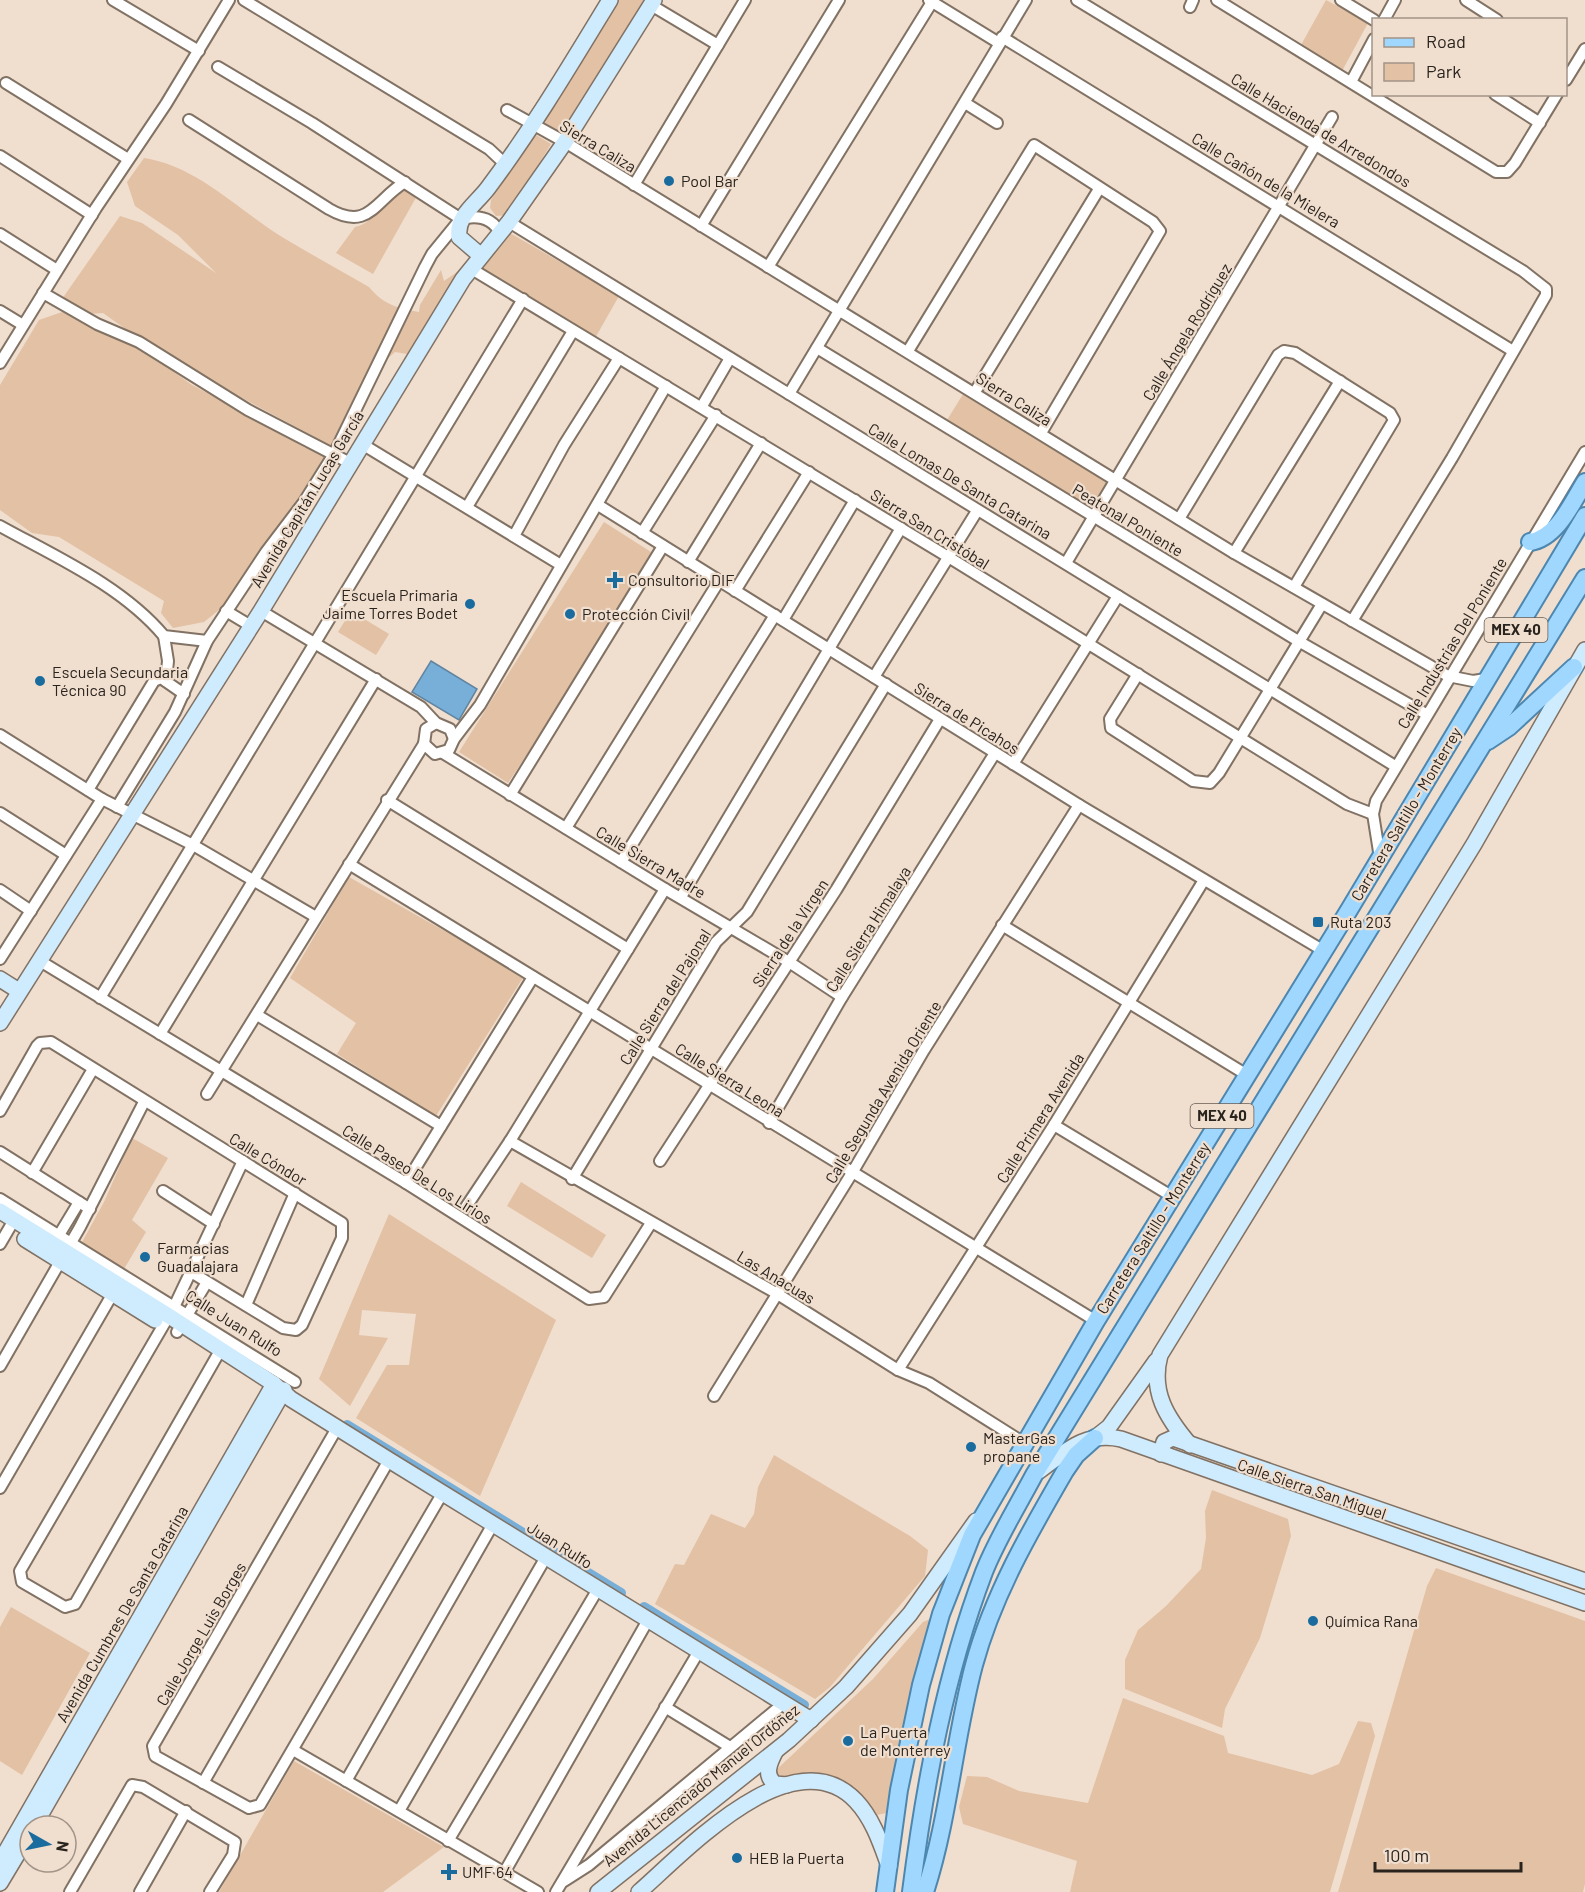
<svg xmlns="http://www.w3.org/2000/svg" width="1585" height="1892" font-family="Barlow,sans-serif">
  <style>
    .green { fill: #e3c1a4 }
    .water { fill: #78afd8; stroke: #6185a0; stroke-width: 1.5 }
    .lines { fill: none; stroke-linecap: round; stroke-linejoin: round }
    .canal { stroke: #78afd8; stroke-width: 10 }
    .street-casing { stroke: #817264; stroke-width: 14 }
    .secondary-casing { stroke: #817264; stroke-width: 18 }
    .primary-casing { stroke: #4d87af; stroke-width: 20 }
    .street { stroke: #fff; stroke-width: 10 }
    .secondary { stroke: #cfebfe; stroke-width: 15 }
    .primary { stroke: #a0d7fe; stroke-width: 16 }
    .poi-dot { fill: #1b6c9e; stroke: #f0decf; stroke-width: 2 }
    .labels { text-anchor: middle; stroke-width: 4.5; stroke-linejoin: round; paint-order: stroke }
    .shield { fill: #f0decf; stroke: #655c53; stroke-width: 1.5 }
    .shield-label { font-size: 15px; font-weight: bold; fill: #2a241e }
    .street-label { font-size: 16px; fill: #2a241e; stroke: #f0decf }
    .poi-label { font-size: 16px; fill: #2a241e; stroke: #f0decf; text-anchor: start }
  </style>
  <rect width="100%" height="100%" fill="#f0decf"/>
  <!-- green -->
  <g class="green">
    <polygon points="613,0 659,0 576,142 542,121"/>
    <polygon points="1326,0 1368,23 1342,71 1301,45"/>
    <polygon points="533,133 551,144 508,215 496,216 490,208 491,200"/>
    <path d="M144 158C197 166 237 209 282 237 310 254 340 270 369 287 384 305 397 308 419 312L420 305 441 270 444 281 463 268 407 354 395 352 367 377 325 464 229 602 204 622 173 628 161 613 164 601 59 537 32 533 0 510V385L39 320 62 312 90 325 107 324 192 385 267 424 305 448 315 437 165 357 103 313 89 314 62 299 120 216 142 223 216 273 178 235 135 206 127 182Z"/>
    <path d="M405 190 418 194 373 274 336 253 355 227C377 223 383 195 405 190Z"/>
    <polygon points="510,233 619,296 594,340 478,269"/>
    <polygon points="968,386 1120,480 1096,519 944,425"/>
    <polygon points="604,522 651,552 579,676 508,783 459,752"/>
    <polygon points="351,611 389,634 376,655 338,632"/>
    <polygon points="349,877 524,976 436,1116 337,1054 356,1023 290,978"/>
    <polygon points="132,1138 168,1158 132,1220 146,1232 124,1269 81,1244 104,1202"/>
    <polygon points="521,1182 606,1235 592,1258 507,1206"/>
    <polygon points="389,1214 556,1320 480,1496 356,1418 387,1365 409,1365 416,1314 362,1310 359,1335 388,1338 350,1406 319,1379"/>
    <polygon points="774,1455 910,1536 928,1550 925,1576 830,1687 815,1699 655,1604 675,1564 684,1565 711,1514 745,1528 754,1514 758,1487"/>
    <polygon points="1212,1490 1288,1519 1291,1536 1260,1638 1225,1709 1222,1728 1125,1689 1125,1660 1138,1630 1166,1606 1201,1569 1206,1538 1205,1511"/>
    <polygon points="1436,1568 1585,1621 1585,1884 1583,1892 1338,1892 1427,1586"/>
    <polygon points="11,1607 90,1653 22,1775 0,1761 0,1627"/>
    <polygon points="930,1619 932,1626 886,1813 877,1815 845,1787 779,1784 774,1772 873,1679 923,1622"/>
    <polygon points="1123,1698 1224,1736 1228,1753 1312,1775 1339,1764 1358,1721 1371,1723 1375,1736 1330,1892 1070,1892 1077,1861 963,1824 959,1807 967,1776 987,1777 1019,1791 1088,1803"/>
    <polygon points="294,1761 444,1847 383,1892 219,1892"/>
  </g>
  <!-- water -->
  <polygon class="water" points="431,661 477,689 459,720 412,692"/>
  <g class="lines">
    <!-- canal -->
    <g class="canal">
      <polyline points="347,1425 621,1593"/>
      <polyline points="644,1607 804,1705"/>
    </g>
    <defs>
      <g id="street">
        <polyline points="113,0 199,51"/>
        <polyline points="244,0 489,149 505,164"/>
        <polyline points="929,0 999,43"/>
        <polyline points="1077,0 1523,271 1546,289 1546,295 1452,458 1352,621"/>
        <polyline points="1217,0 1496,172 1507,172 1515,163 1557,94"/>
        <polyline points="1341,0 1374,20"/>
        <polyline points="1466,0 1497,20"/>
        <polyline points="651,5 718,45"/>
        <polyline points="1190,7 1193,0"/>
        <polyline points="1384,20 1395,0"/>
        <polyline points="1002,37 1513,351"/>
        <path d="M218 67 312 123 461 219C477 215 492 217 500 233"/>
        <polyline points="1566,80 1585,49"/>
        <polyline points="1351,82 1374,39"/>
        <polyline points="6,83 128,159"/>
        <polyline points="1495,94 1540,123"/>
        <polyline points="965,103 997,123"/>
        <polyline points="507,110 565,142 1234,553 1448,676 1473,681 1486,679"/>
        <path d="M189 120 329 209C369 232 375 200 405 182"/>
        <polyline points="0,156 92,215"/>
        <polyline points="634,185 745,0"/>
        <polyline points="509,222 1395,766"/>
        <polyline points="701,226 839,0"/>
        <polyline points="0,234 57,270"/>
        <polyline points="768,267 932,2"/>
        <polyline points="470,268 950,558 1347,804 1373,814"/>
        <polyline points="43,293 97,324 139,342 248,410 350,463"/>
        <polyline points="0,311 23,325"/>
        <polyline points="817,348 1300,642 1426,714"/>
        <polyline points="908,351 1034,145 1153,222 1160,231 1041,433"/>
        <polyline points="0,363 96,208 166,104 229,0"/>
        <polyline points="975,392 1099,189"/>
        <polyline points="789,394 1026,0"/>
        <polyline points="702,406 730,358"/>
        <polyline points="362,444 561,565"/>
        <polyline points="598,505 1079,805 1324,951"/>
        <polyline points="467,507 573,331"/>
        <polyline points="1179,519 1278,355 1284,351 1295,353 1390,413 1394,420 1294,587"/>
        <path d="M0 526C56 557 122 586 164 636L207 641"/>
        <polyline points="642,533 716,415"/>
        <polyline points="514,536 564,445 619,358"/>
        <polyline points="1234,553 1340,381"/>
        <polyline points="688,562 761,443"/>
        <polyline points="1066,563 1332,117"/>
        <polyline points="735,591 809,472"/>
        <polyline points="226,611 251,626"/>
        <polyline points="261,611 421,707 436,723 450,729 454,739"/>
        <polyline points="783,620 855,500"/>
        <polyline points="164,636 168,661 166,681"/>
        <polyline points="1138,674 1110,719 1111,728 1193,781 1210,783 1219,773 1322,604"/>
        <polyline points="874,677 977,511"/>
        <polyline points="0,735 102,799 193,845 316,917"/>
        <polyline points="424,744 435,754 449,750 454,739 480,705 666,386"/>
        <polyline points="424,744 426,729 436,723"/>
        <polyline points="443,753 665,889 789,962 842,997"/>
        <polyline points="1013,764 1118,596"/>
        <polyline points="88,790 154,681 161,678 184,694"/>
        <polyline points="510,795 663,546"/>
        <polyline points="387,800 628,949"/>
        <polyline points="117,807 175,712 207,641 266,552 304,502 334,454 425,267 432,254 459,221"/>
        <polyline points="0,813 66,855"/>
        <polyline points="566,828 719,581"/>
        <polyline points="1380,858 1373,814 1376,801 1585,452"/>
        <polyline points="621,862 775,615"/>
        <polyline points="349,864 1096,1321"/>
        <polyline points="0,890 31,911"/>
        <polyline points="681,897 901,528"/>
        <polyline points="1002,925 1247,1075"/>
        <polyline points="0,959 102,799"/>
        <polyline points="40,961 406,1183 589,1299 604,1297 651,1223"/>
        <polyline points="100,998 523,299"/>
        <polyline points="257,1015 441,1126"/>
        <polyline points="160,1034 376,679"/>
        <polyline points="207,1094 424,744"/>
        <polyline points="0,1111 37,1046 40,1043 51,1042 342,1223 342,1238 302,1325 296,1330 283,1328 191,1272"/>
        <polyline points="769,1123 842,997 995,753"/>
        <polyline points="1054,1125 1173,1197"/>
        <polyline points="510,1141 776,1293 898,1370 929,1383 1024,1443"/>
        <polyline points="0,1152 90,1209"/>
        <polyline points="660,1161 836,890 940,719"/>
        <polyline points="32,1173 93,1069"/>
        <polyline points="572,1179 716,942 747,912 886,684"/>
        <polyline points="406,1183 533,977"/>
        <polyline points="163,1191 214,1224"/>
        <polyline points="0,1199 295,1382"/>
        <polyline points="466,1207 510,1141 665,889"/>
        <polyline points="56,1240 79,1202"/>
        <polyline points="0,1244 14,1220"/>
        <polyline points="246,1305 295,1193"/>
        <polyline points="177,1332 207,1282"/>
        <polyline points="221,1349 75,1604 65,1607 22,1582 20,1571 174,1307 243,1161"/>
        <polyline points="0,1366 80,1227 144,1102"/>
        <polyline points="898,1370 1054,1125 1204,880"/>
        <polyline points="714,1396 852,1173 924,1050 1079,805"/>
        <polyline points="337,1428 153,1746 155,1756 249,1808 260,1805 442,1494"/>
        <polyline points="0,1488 116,1288"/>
        <polyline points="665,1707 730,1747"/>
        <polyline points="293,1750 538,1892"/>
        <polyline points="346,1781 493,1524"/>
        <polyline points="203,1783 389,1460"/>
        <polyline points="399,1811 546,1557"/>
        <polyline points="448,1841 598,1589"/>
        <polyline points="504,1873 648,1620"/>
        <polyline points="564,1881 589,1865 784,1703"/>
        <polyline points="70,1892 132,1785 143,1787 235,1842 233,1855 210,1892"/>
        <polyline points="140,1892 186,1811"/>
        <polyline points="556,1892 699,1651"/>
      </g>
      <g id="secondary">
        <path d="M480 255 459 237C456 216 476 204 488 188 533 128 571 64 610 0"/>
        <polyline points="0,979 19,991"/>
        <polyline points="0,1023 261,611 463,279 509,222 565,142 654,0"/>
        <polyline points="0,1211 169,1316 274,1384 291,1399 389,1460 811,1720"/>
        <polyline points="25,1239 155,1320"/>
        <polyline points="1095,1438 1109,1427 1156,1361"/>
        <path d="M1190 1445C1167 1418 1150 1392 1160 1355L1474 844 1585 650"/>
        <polyline points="1161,1454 1164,1442 1173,1438 1585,1581"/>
        <path d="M1039 1471C1065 1452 1085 1431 1121 1439L1585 1603"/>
        <path d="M775 1752C769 1764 764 1775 775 1784L787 1785"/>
        <polyline points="34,1826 284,1390"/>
        <polyline points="0,1862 274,1384"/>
        <polyline points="0,1883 30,1833"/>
        <polyline points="598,1892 789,1740 846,1687 910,1614 976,1521"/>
        <path d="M639 1892C686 1851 793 1735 856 1801 873 1819 881 1844 889 1866"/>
      </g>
      <g id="primary">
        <path d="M1530 542C1557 538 1572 503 1585 482"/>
        <polyline points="1488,741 1509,727 1574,667"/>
        <polyline points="885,1892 899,1790 921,1685 941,1614 972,1535 1096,1321 1349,910 1585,516"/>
        <path d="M911 1892C925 1783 945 1675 984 1572 997 1539 1017 1507 1034 1475L1585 578"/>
        <path d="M925 1892C949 1818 954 1740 974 1665 993 1595 1029 1533 1065 1471L1076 1455 1095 1438"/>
      </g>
    </defs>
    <!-- street casing -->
    <use href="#street" class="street-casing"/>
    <!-- secondary casing -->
    <use href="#secondary" class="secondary-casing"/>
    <!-- primary casing -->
    <use href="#primary" class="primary-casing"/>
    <!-- street -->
    <use href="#street" class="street"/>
    <!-- secondary -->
    <use href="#secondary" class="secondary"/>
    <!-- primary -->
    <use href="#primary" class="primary"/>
  </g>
  <!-- markers -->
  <g class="poi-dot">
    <circle cx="669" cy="181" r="6"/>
    <path d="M612 571h6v6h6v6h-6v6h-6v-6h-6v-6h6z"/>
    <circle cx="470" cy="604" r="6"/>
    <circle cx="570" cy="614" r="6"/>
    <circle cx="40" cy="681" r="6"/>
    <rect x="1312" y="916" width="12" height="12" rx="3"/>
    <circle cx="145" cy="1257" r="6"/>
    <circle cx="971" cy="1447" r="6"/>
    <circle cx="1313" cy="1621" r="6"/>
    <circle cx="848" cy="1741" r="6"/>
    <circle cx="737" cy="1858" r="6"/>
    <path d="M446 1863h6v6h6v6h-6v6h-6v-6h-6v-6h6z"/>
  </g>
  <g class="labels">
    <!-- shield labels -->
    <g class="shield">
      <rect x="1484.5" y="618" width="63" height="24" rx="4.5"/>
      <rect x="1190.5" y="1104" width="63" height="24" rx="4.5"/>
    </g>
    <g class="shield-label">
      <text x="1516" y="635">MEX 40</text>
      <text x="1222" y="1121">MEX 40</text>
    </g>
    <!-- street labels -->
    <g class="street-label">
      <text transform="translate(1321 130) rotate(31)" y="6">Calle Hacienda de Arredondos</text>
      <text transform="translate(598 146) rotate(31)" y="6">Sierra Caliza</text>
      <text transform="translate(1266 180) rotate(31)" y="6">Calle Cañón de la Mielera</text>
      <text transform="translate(1187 332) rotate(-59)" y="6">Calle Ángela Rodríguez</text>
      <text transform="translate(1014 399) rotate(32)" y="6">Sierra Caliza</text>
      <text transform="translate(960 481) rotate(31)" y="6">Calle Lomas De Santa Catarina</text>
      <text transform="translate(307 499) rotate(-59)" y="6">Avenida Capitán Lucas García</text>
      <text transform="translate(1128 520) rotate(31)" y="6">Peatonal Poniente</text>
      <text transform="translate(930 529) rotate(32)" y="6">Sierra San Cristóbal</text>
      <text transform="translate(1452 643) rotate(-59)" y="6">Calle Industrias Del Poniente</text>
      <text transform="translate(967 718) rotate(32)" y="6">Sierra de Picahos</text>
      <text transform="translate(1406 814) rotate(-59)" y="6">Carretera Saltillo - Monterrey</text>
      <text transform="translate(651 862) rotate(31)" y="6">Calle Sierra Madre</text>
      <text transform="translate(868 929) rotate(-58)" y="6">Calle Sierra Himalaya</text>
      <text transform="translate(790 933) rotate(-57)" y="6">Sierra de la Virgen</text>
      <text transform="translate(665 997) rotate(-58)" y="6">Calle Sierra del Pajonal</text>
      <text transform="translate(730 1080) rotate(32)" y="6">Calle Sierra Leona</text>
      <text transform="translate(883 1092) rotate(-59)" y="6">Calle Segunda Avenida Oriente</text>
      <text transform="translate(1040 1118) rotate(-58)" y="6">Calle Primera Avenida</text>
      <text transform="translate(268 1159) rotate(31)" y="6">Calle Cóndor</text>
      <text transform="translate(417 1174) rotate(32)" y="6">Calle Paseo De Los Lirios</text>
      <text transform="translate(1153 1228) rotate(-58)" y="6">Carretera Saltillo - Monterrey</text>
      <text transform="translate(776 1277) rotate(31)" y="6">Las Anacuas</text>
      <text transform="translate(234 1323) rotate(32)" y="6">Calle Juan Rulfo</text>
      <text transform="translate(1312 1489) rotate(19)" y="6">Calle Sierra San Miguel</text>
      <text transform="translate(560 1545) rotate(32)" y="6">Juan Rulfo</text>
      <text transform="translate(122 1614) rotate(-60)" y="6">Avenida Cumbres De Santa Catarina</text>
      <text transform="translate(201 1634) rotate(-60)" y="6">Calle Jorge Luis Borges</text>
      <text transform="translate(701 1785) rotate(-39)" y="6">Avenida Licenciado Manuel Ordóñez</text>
    </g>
    <!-- poi labels -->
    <g class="poi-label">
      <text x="681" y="187">Pool Bar</text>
      <text x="628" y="586">Consultorio DIF</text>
      <text x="458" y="601" text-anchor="end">Escuela Primaria<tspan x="458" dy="18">Jaime Torres Bodet</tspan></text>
      <text x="582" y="620">Protección Civil</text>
      <text x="52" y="678">Escuela Secundaria<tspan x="52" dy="18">Técnica 90</tspan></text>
      <text x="1330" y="928">Ruta 203</text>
      <text x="157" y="1254">Farmacias<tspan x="157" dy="18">Guadalajara</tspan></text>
      <text x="983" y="1444">MasterGas<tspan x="983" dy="18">propane</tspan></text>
      <text x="1325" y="1627">Química Rana</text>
      <text x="860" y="1738">La Puerta<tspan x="860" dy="18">de Monterrey</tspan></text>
      <text x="749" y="1864">HEB la Puerta</text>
      <text x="462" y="1878">UMF 64</text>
    </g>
  </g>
  <!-- legend -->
  <rect x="1372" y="18" width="195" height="78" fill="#f0decf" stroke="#a19488" stroke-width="1.5"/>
  <rect x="1384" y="38" width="30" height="9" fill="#a0d7fe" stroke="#a19488" stroke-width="1.5"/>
  <text x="1426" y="48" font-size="18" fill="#2a241e">Road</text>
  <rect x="1384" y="63" width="30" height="18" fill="#e3c1a4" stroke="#a19488" stroke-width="1.5"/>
  <text x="1426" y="78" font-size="18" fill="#2a241e">Park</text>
  <!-- north arrow -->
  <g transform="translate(48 1844) rotate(99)"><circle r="28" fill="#f0decf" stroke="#a19488" stroke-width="1.5"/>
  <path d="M0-4.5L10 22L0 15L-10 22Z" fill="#1b6c9e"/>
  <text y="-9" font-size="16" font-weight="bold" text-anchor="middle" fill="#2a241e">N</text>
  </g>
  <!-- scale -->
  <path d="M1375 1862v9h146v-9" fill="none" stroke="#2a241e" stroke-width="3"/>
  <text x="1384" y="1862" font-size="18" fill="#2a241e" stroke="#f0decf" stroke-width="4.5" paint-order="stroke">100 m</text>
</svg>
